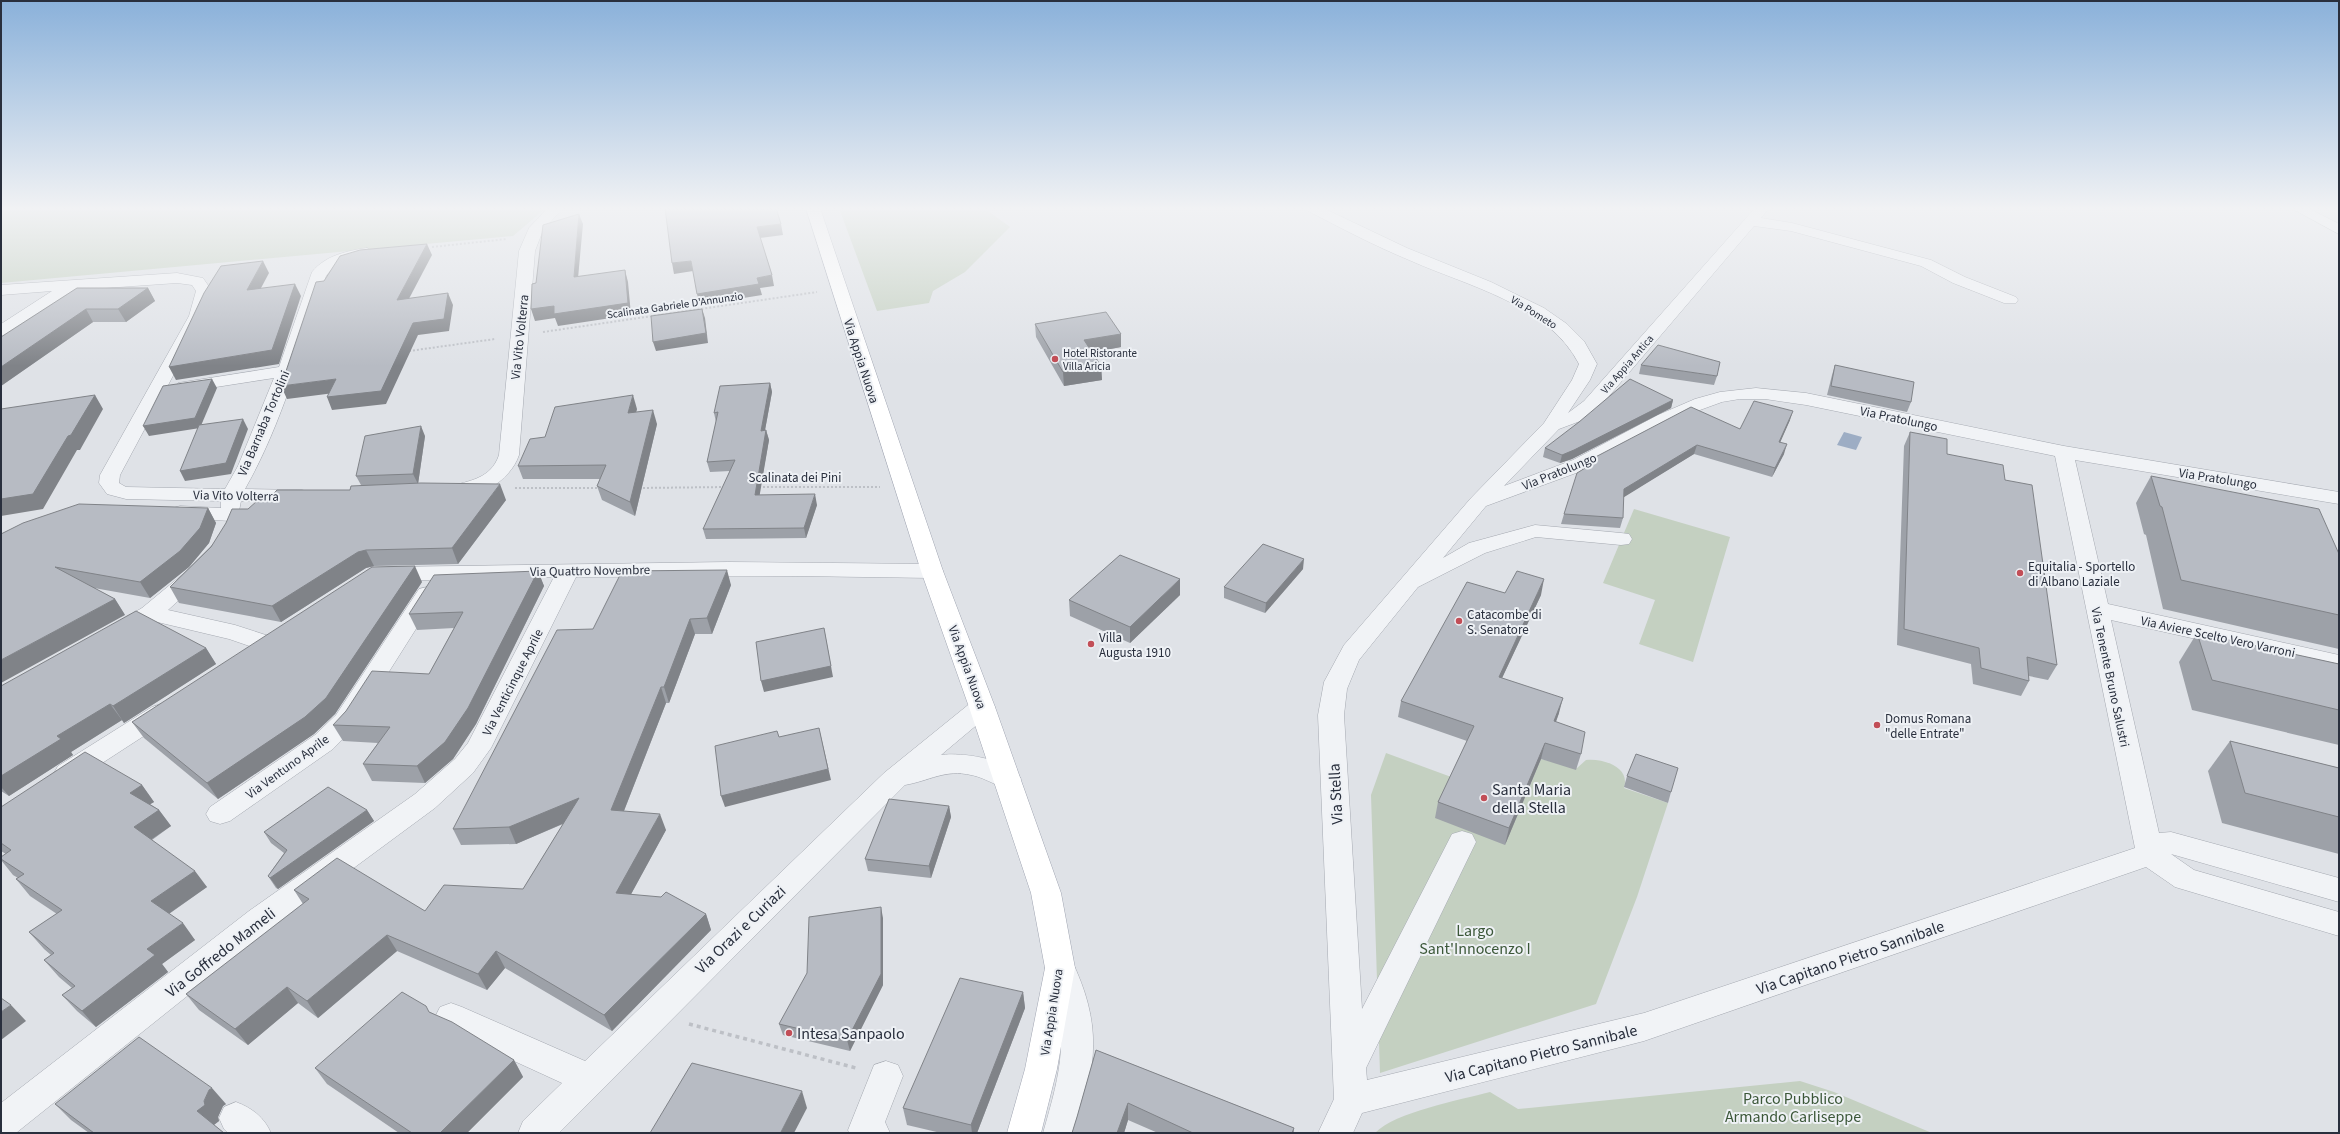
<svg xmlns="http://www.w3.org/2000/svg" width="2340" height="1134" font-family="'Source Sans 3',sans-serif">
  <style>
    .green { fill: #c4d0c1 }
    .water { fill: #9dadc4 }
    .lines { fill: none; stroke-linecap: round; stroke-linejoin: round }
    .minor-casing { stroke: #a5a9b1; stroke-width: 1 }
    .major-casing { stroke: #a0a5b2; stroke-width: 1 }
    .path-far1 { stroke: #bdc0c6; stroke-width: 2; stroke-dasharray: 2 2; stroke-linecap: butt }
    .path { stroke: #bdc0c6; stroke-width: 3.5; stroke-dasharray: 4 4; stroke-linecap: butt }
    .minor { fill: #f1f3f6; fill-rule: evenodd }
    .major { fill: #fff; fill-rule: evenodd }
    .wall { fill: #9da1a8 }
    .shaded-wall { fill: #808388 }
    .building { fill: #b7bbc3; stroke: #808388 }
    .poi-dot { fill: #c24e57; stroke: #eef1f5; stroke-width: 1.5 }
    .labels { text-anchor: middle; stroke-width: 4; stroke-linejoin: round; paint-order: stroke }
    .far-street-label { font-size: 11px; fill: #292f3d; stroke: #eef1f5 }
    .far-poi-label { font-size: 11px; fill: #292f3d; stroke: #eef1f5; text-anchor: start }
    .street-label { font-size: 13px; fill: #292f3d; stroke: #eef1f5 }
    .poi-label { font-size: 13px; fill: #292f3d; stroke: #eef1f5; text-anchor: start }
    .near-poi-label { font-size: 16px; fill: #292f3d; stroke: #eef1f5; text-anchor: start }
    .near-street-label { font-size: 16px; fill: #292f3d; stroke: #eef1f5 }
    .near-park-label { font-size: 16px; fill: #3b5738; stroke: #eef1f5 }
  </style>
  <rect width="100%" height="100%" fill="#dfe2e7"/>
  <!-- green -->
  <g class="green">
    <polygon points="1,208 546,208 513,236 1,283"/>
    <polygon points="839,208 984,208 1010,227 965,272 933,291 929,303 877,311"/>
    <polygon points="1634,509 1730,537 1693,662 1639,644 1655,600 1603,583"/>
    <path d="M1386 753 1454 778 1505 844 1541 759 1577 768 1586 760C1601 758 1631 766 1624 788L1668 803 1637 897 1596 1004 1380 1073 1371 795Z"/>
    <path d="M1800 1081 1834 1092 1932 1133H1375C1395 1112 1460 1100 1490 1092L1518 1109Z"/>
  </g>
  <!-- water -->
  <polygon class="water" points="1844,432 1862,437 1856,450 1837,445"/>
  <g class="lines">
    <defs>
      <g id="minor">
        <path d="M548 208H563L543 230 535 251 519 455C510 482 475 502 447 495L444 491 447 487C469 481 491 479 499 455L519 251 529 228Z"/>
        <path d="M1306 208H1323L1407 248 1491 282 1544 308 1567 324 1584 341 1597 364 1590 380 1568 413 1584 401 1755 208H1769L1761 218 1792 223 1931 260 1965 277 2016 297 2018 300 2016 303H2004L1953 283 1921 266 1791 231 1754 226 1598 409 1583 420 1559 429 1504 486 1573 460 1658 415 1695 399 1720 392 1756 388 1806 393 2064 446 2339 492V504L2075 460 2108 604 2339 655V671L2111 620 2159 833 2171 832 2339 878V902L2171 854 2194 870 2339 912V936L2175 887 2146 867 1644 1041 1362 1113 1353 1133H1318L1334 1099 1318 715 1324 682 1344 645 1471 498 1544 423 1572 380 1579 364C1548 304 1467 286 1409 260 1375 246 1341 228 1308 211ZM1740 399H1765L1806 405 2055 456 2135 848 1644 1013 1367 1080 1366 1068 1476 842 1472 834 1462 831 1452 834 1362 1009 1344 715 1347 689 1359 660 1418 587 1485 553 1536 537 1621 545 1629 544 1632 539 1629 534 1621 533 1535 525 1469 543 1443 558 1486 506 1587 469 1689 414 1722 402Z"/>
        <polygon points="2291,208 2308,208 2339,224 2339,234"/>
        <path d="M367 248 375 253 372 256C355 260 337 260 326 276 303 347 282 424 245 489L302 490 309 492 312 496 309 500 302 502 241 501 239 511 241 515 238 519 231 521 180 518 173 516 170 512 173 508 180 506 221 508V501L126 499 107 494 99 483 100 475 189 316 196 291 192 285 177 283 76 290 7 335 1 336V324L52 291 1 295V285L177 273 203 278 212 291 205 316 120 475 119 483 126 487 225 489 238 466 274 378 184 392 178 391 175 387 178 383 184 382 279 367 312 272C326 255 347 251 367 248Z"/>
        <polygon points="728,562 932,564 940,566 943,571 940,576 932,578 796,576 576,577 491,748 473,773 435,808 271,929 16,1133 1,1133 1,1103 249,911 415,794 455,759 468,743 554,577 388,581 380,579 377,574 380,569 388,567"/>
        <path d="M196 568 204 570 207 575 168 610 235 625 275 638 279 644 275 650 267 652 229 639 153 621C140 629 127 641 111 636L107 631 111 626 142 608 188 570Z"/>
        <polygon points="427,587 435,589 438,594 354,727 333,749 230,821 220,824 210,821 206,814 210,807 315,735 336,715 419,589"/>
        <path d="M982 698 991 701 995 707 991 713 941 755C962 752 1010 759 1021 779L1017 786C1000 791 988 778 971 775 945 769 929 781 905 785L559 1133H518L523 1121 562 1083 440 1027 435 1017 440 1007 451 1003 462 1007 585 1061 884 773 973 701Z"/>
        <polygon points="161,704 170,707 174,713 170,719 76,780 67,783 58,780 54,773 58,766 152,707"/>
        <path d="M1060 955 1071 959C1103 1025 1096 1064 1077 1133H1043C1061 1071 1072 1030 1045 968L1049 959Z"/>
        <polygon points="886,1061 898,1065 903,1076 885,1122 890,1133 849,1133 848,1130 874,1065"/>
        <path d="M236 1102C252 1108 264 1117 271 1133H228L224 1129 219 1118 224 1107Z"/>
      </g>
      <polygon id="major" points="806,208 820,208 943,571 995,707 1061,893 1075,968 1057,1069 1041,1133 1007,1133 1025,1069 1045,968 1031,893 969,707 921,571"/>
    </defs>
    <!-- minor casing -->
    <use href="#minor" class="minor-casing"/>
    <!-- major casing -->
    <use href="#major" class="major-casing"/>
    <!-- path-far1 -->
    <g class="path-far1">
      <polyline points="432,247 507,239"/>
      <polyline points="543,332 817,292"/>
      <polyline points="409,351 495,339"/>
      <polyline points="759,487 880,487"/>
      <polyline points="515,488 600,488"/>
      <polyline points="639,488 726,487"/>
    </g>
    <!-- path -->
    <polyline class="path" points="689,1024 856,1068"/>
    <!-- minor -->
    <use href="#minor" class="minor"/>
    <!-- major -->
    <use href="#major" class="major"/>
  </g>
  <!-- wall -->
  <g class="wall">
    <polygon points="148,288 155,301 126,322 93,322 1,386 1,337"/>
    <polygon points="1035,324 1121,334 1121,347 1093,352 1101,366 1102,380 1064,386 1036,337"/>
    <polygon points="1641,365 1717,376 1714,385 1639,374"/>
    <polygon points="1835,365 1911,402 1907,412 1827,395 1832,375"/>
    <polygon points="770,383 772,392 765,430 766,430 769,440 759,495 817,505 806,538 706,539 703,529 730,471 710,472 707,462 716,422 714,413"/>
    <polygon points="1673,400 1671,408 1572,459 1560,463 1543,457 1545,448"/>
    <polygon points="637,409 636,412 657,424 635,516 602,500 597,486 600,479 523,479 518,466 545,437"/>
    <polygon points="1790,420 1780,442 1784,454 1772,477 1694,454 1623,497 1623,518 1620,528 1561,524 1564,514 1582,470 1584,463 1740,429"/>
    <polygon points="1910,432 1947,454 2057,665 2048,680 2029,676 2029,681 2021,696 1973,684 1971,664 1897,645 1904,446"/>
    <polygon points="425,436 418,484 506,500 458,564 374,566 366,568 281,622 179,603 170,587 248,509 267,501 350,490 361,485 356,476"/>
    <polygon points="2151,476 2339,554 2339,649 2163,609 2146,535 2144,534 2136,503"/>
    <polygon points="208,508 216,523 209,543 189,567 150,598 94,588 115,599 125,615 1,534"/>
    <polygon points="1303,569 1265,613 1224,598 1224,587"/>
    <polygon points="538,571 544,586 476,724 453,759 425,783 372,781 363,764 378,743 343,741 333,725 429,674 454,628 417,630 409,614"/>
    <polygon points="422,582 335,714 314,734 218,799 144,738 132,722"/>
    <polygon points="731,585 712,634 695,634 669,703 666,703 624,811 666,830 631,894 706,914 711,930 612,1031 505,968 487,990 397,951 318,1018 298,1003 248,1045 199,1010 186,994 303,904 294,890 425,911 523,889 563,824 516,844 461,845 453,829 593,629"/>
    <polygon points="1505,593 1541,595 1502,678 1559,713 1556,722 1581,754 1576,770 1541,759 1505,845 1435,818 1438,802 1467,741 1398,717 1401,701"/>
    <polygon points="1180,595 1130,643 1070,616 1069,600"/>
    <polygon points="2197,633 2339,664 2339,745 2192,710 2179,662"/>
    <polygon points="206,648 216,664 124,723 122,720 71,752 73,755 9,796 1,791 1,686"/>
    <polygon points="2230,741 2339,768 2339,854 2222,823 2208,771"/>
    <polygon points="1627,776 1671,792 1668,803 1624,787"/>
    <polygon points="142,785 154,802 150,804 159,810 171,826 152,840 207,887 169,914 195,940 162,964 168,972 96,1027 77,1011 62,995 72,988 59,977 44,960 51,955 44,949 29,932 57,914 30,896 16,879 18,878 13,875 1,860 1,857 6,854 1,851 1,807"/>
    <polygon points="949,806 951,817 931,878 868,871 865,859"/>
    <polygon points="367,810 374,821 278,889 276,888 268,876 284,853 271,843 264,832"/>
    <polygon points="883,918 883,985 850,1051 783,1035 779,1024"/>
    <polygon points="1023,992 1025,1008 977,1133 941,1133 907,1125 903,1108"/>
    <polygon points="430,1012 514,1060 523,1077 467,1133 399,1133 327,1084 315,1068"/>
    <polygon points="1096,1050 1294,1128 1294,1133 1158,1133 1128,1120 1124,1133 1072,1133 1077,1117"/>
    <polygon points="55,1104 226,1104 223,1106 218,1117 219,1121 214,1125 224,1133 89,1133 71,1120"/>
  </g>
  <!-- shaded-wall -->
  <g class="shaded-wall">
    <polygon points="579,214 583,224 577,289 574,277"/>
    <polygon points="781,224 783,235 759,238 757,227"/>
    <polygon points="427,244 432,255 402,312 397,300"/>
    <polygon points="263,261 269,273 253,303 247,290"/>
    <polygon points="691,261 693,271 674,274 672,263"/>
    <polygon points="625,270 628,282 631,315 558,326 555,318 535,321 531,309"/>
    <polygon points="772,275 774,286 760,288 762,295 700,305 697,294 757,278"/>
    <polygon points="295,284 301,296 279,364 176,380 169,367"/>
    <polygon points="148,288 155,301 126,322 118,309"/>
    <polygon points="448,293 453,305 449,331 418,335 386,404 332,410 327,397"/>
    <polygon points="86,309 93,322 1,386 1,367"/>
    <polygon points="702,309 705,318 708,343 656,351 653,342"/>
    <polygon points="1121,334 1121,347 1085,354 1084,340"/>
    <polygon points="1101,366 1102,380 1064,386 1063,372"/>
    <polygon points="212,379 217,388 200,428 149,436 143,426"/>
    <polygon points="336,379 342,392 287,399 281,386"/>
    <polygon points="770,383 772,392 763,441 761,431"/>
    <polygon points="95,395 103,409 80,450 77,450 43,509 1,516 1,499 68,436"/>
    <polygon points="633,395 637,409 632,426 628,413"/>
    <polygon points="1673,400 1671,408 1572,459 1560,463 1562,455"/>
    <polygon points="653,410 657,424 635,516 630,502"/>
    <polygon points="1793,411 1790,420 1776,452 1779,442"/>
    <polygon points="243,419 248,429 231,474 185,481 180,471"/>
    <polygon points="421,426 425,436 418,484 413,474"/>
    <polygon points="766,430 769,440 758,505 755,495"/>
    <polygon points="1787,444 1784,454 1772,477 1775,468"/>
    <polygon points="1697,445 1694,454 1621,499 1624,489"/>
    <polygon points="500,484 506,500 458,564 452,548"/>
    <polygon points="815,494 817,505 806,538 804,528"/>
    <polygon points="208,508 216,523 209,543 189,567 150,598 140,582"/>
    <polygon points="366,550 374,566 366,568 281,622 272,606 358,552"/>
    <polygon points="1304,559 1303,569 1265,613 1266,603"/>
    <polygon points="415,566 422,582 335,714 314,734 218,799 207,783"/>
    <polygon points="727,570 731,585 712,634 707,618"/>
    <polygon points="538,571 544,586 476,724 453,759 425,783 417,766"/>
    <polygon points="1180,579 1180,595 1130,643 1130,627"/>
    <polygon points="1544,579 1541,595 1495,693 1499,677"/>
    <polygon points="115,599 125,615 1,683 1,660"/>
    <polygon points="690,619 695,634 669,703 664,687"/>
    <polygon points="824,628 833,677 764,692 761,681"/>
    <polygon points="206,648 216,664 124,723 113,706"/>
    <polygon points="661,687 666,703 618,826 611,810"/>
    <polygon points="1563,698 1559,713 1550,737 1554,721"/>
    <polygon points="110,704 122,720 71,752 73,755 9,796 1,787 1,776 57,736"/>
    <polygon points="819,728 831,780 725,807 721,796"/>
    <polygon points="1545,743 1541,759 1505,845 1509,828"/>
    <polygon points="142,785 154,802 142,809 130,793"/>
    <polygon points="579,798 585,814 516,844 509,827"/>
    <polygon points="949,806 951,817 931,878 929,866"/>
    <polygon points="159,810 171,826 146,843 134,827"/>
    <polygon points="367,810 374,821 278,889 270,878"/>
    <polygon points="660,814 666,830 623,909 616,893"/>
    <polygon points="195,871 207,887 164,917 151,901"/>
    <polygon points="881,907 883,918 883,985 850,1051 847,1040"/>
    <polygon points="706,914 711,930 612,1031 604,1015"/>
    <polygon points="183,923 195,940 162,964 168,972 96,1027 82,1011 147,949"/>
    <polygon points="387,935 397,951 318,1018 307,1001"/>
    <polygon points="496,951 505,968 487,990 478,974"/>
    <polygon points="287,987 298,1003 248,1045 235,1029"/>
    <polygon points="1023,992 1025,1008 977,1133 972,1133 971,1125"/>
    <polygon points="11,1005 26,1021 1,1040 1,1012"/>
    <polygon points="514,1060 523,1077 467,1133 440,1133"/>
    <polygon points="212,1088 226,1104 223,1106 218,1117 219,1121 211,1127 197,1111 204,1101 209,1090"/>
    <polygon points="802,1091 807,1108 794,1133 782,1133 781,1132"/>
    <polygon points="1128,1103 1128,1120 1124,1133 1117,1133"/>
  </g>
  <!-- building -->
  <g class="building">
    <polygon points="665,208 776,208 781,224 757,227 772,275 757,278 759,284 697,294 691,261 672,263"/>
    <polygon points="579,214 574,277 625,270 628,303 554,314 554,306 531,309 532,284 536,283 543,225"/>
    <polygon points="427,244 397,300 448,293 444,319 413,323 381,391 327,397 336,379 281,386 316,282 324,281 340,256 360,250"/>
    <polygon points="263,261 247,290 295,284 272,350 169,367 204,293 221,266"/>
    <polygon points="77,288 148,288 118,309 86,309 1,367 1,337"/>
    <polygon points="702,309 706,333 653,342 651,316"/>
    <polygon points="1106,312 1121,334 1084,340 1101,366 1063,372 1035,324"/>
    <polygon points="1658,345 1720,362 1717,376 1641,365"/>
    <polygon points="1835,365 1914,382 1911,402 1831,386"/>
    <polygon points="212,379 195,418 143,426 163,386"/>
    <polygon points="1630,379 1673,400 1574,450 1562,455 1545,448 1579,422"/>
    <polygon points="770,383 761,431 766,430 755,495 815,494 804,528 703,529 735,460 707,462 718,412 714,413 720,386"/>
    <polygon points="95,395 71,435 68,436 33,494 1,499 1,409"/>
    <polygon points="633,395 628,413 653,410 630,502 597,486 606,465 518,466 530,439 545,437 555,407"/>
    <polygon points="1754,401 1793,411 1779,442 1787,444 1775,468 1697,445 1624,489 1623,518 1564,514 1577,473 1590,465 1584,463 1691,407 1740,429"/>
    <polygon points="243,419 226,463 180,471 199,425"/>
    <polygon points="421,426 413,474 356,476 365,436"/>
    <polygon points="1910,432 1947,439 1947,454 2003,465 2005,480 2032,485 2057,665 2027,657 2029,681 1981,668 1979,648 1904,629"/>
    <polygon points="2151,476 2319,509 2339,554 2339,615 2181,580 2162,507 2160,506"/>
    <polygon points="421,483 500,484 452,548 366,550 358,552 272,606 170,587 211,547 226,523 232,509 248,509 257,501 267,501 277,490 350,490 351,486"/>
    <polygon points="79,504 208,508 200,528 180,551 140,582 55,567 115,599 1,660 1,534 23,523"/>
    <polygon points="1263,544 1304,559 1266,603 1224,587"/>
    <polygon points="1120,555 1180,579 1130,627 1069,600"/>
    <polygon points="415,566 326,698 305,717 207,783 132,722 372,567"/>
    <polygon points="727,570 707,618 690,619 664,687 661,687 611,810 660,814 616,893 661,897 666,892 706,914 604,1015 496,951 478,974 387,935 307,1001 287,987 235,1029 186,994 309,899 294,890 337,858 425,911 444,885 523,889 579,798 509,827 453,829 557,630 593,629 622,571"/>
    <polygon points="538,571 468,708 445,742 417,766 363,764 390,727 333,725 346,711 372,671 429,674 463,612 409,614 434,575"/>
    <polygon points="1517,571 1544,579 1499,677 1563,698 1554,721 1585,732 1581,754 1545,743 1509,828 1438,802 1474,726 1401,701 1467,582 1505,593"/>
    <polygon points="136,611 206,648 113,706 110,704 57,736 61,739 1,776 1,686"/>
    <polygon points="824,628 831,666 761,681 756,642"/>
    <polygon points="2197,633 2339,664 2339,710 2212,680"/>
    <polygon points="819,728 828,769 721,796 715,746 777,731 779,737"/>
    <polygon points="2230,741 2339,768 2339,817 2245,793"/>
    <polygon points="85,752 142,785 130,793 159,810 134,827 195,871 151,901 183,923 147,949 155,955 82,1011 62,995 75,986 44,960 54,953 29,932 62,910 16,879 24,874 1,859 1,857 11,850 1,843 1,807"/>
    <polygon points="1636,754 1678,768 1671,792 1627,776"/>
    <polygon points="328,787 367,810 270,878 268,876 287,850 264,832"/>
    <polygon points="889,799 949,806 929,866 865,859"/>
    <polygon points="881,907 881,974 847,1040 779,1024 807,973 809,917"/>
    <polygon points="960,978 1023,992 971,1125 903,1108"/>
    <polygon points="402,992 426,1006 429,1012 452,1022 514,1060 440,1133 412,1133 315,1068"/>
    <polygon points="1,998 11,1005 1,1012"/>
    <polygon points="139,1037 212,1088 209,1090 204,1101 205,1105 197,1111 224,1133 94,1133 55,1104"/>
    <polygon points="1096,1050 1294,1128 1292,1133 1193,1133 1128,1103 1117,1133 1072,1133 1077,1117"/>
    <polygon points="692,1063 802,1091 781,1132 786,1133 650,1133"/>
  </g>
  <!-- sky -->
  <linearGradient id="sky" x2="0" y2="1"><stop stop-color="#8ab1da"/><stop offset="0.57" stop-color="#f1f2f4"/><stop offset="1" stop-color="#f1f2f4" stop-opacity="0"/></linearGradient>
  <rect width="2340" height="366" fill="url(#sky)"/>
  <!-- markers -->
  <g class="poi-dot">
    <circle cx="1055" cy="359" r="4"/>
    <circle cx="2020" cy="573" r="4"/>
    <circle cx="1459" cy="621" r="4"/>
    <circle cx="1091" cy="644" r="4"/>
    <circle cx="1877" cy="725" r="4"/>
    <circle cx="1484" cy="798" r="4"/>
    <circle cx="789" cy="1033" r="4"/>
  </g>
  <g class="labels">
    <!-- far-street labels -->
    <g class="far-street-label">
      <text transform="translate(675 305) rotate(-8)" y="4">Scalinata Gabriele D'Annunzio</text>
      <text transform="translate(1534 312) rotate(32)" y="4">Via Pometo</text>
      <text transform="translate(1627 364) rotate(-49)" y="4">Via Appia Antica</text>
    </g>
    <!-- far-poi labels -->
    <g class="far-poi-label">
      <text x="1063" y="357">Hotel Ristorante<tspan x="1063" dy="13">Villa Aricia</tspan></text>
    </g>
    <!-- street labels -->
    <g class="street-label">
      <text transform="translate(519 337) rotate(-84)" y="5">Via Vito Volterra</text>
      <text transform="translate(862 361) rotate(72)" y="5">Via Appia Nuova</text>
      <text transform="translate(1899 418) rotate(12)" y="5">Via Pratolungo</text>
      <text transform="translate(263 423) rotate(-67)" y="5">Via Barnaba Tortolini</text>
      <text transform="translate(1559 471) rotate(-22)" y="5">Via Pratolungo</text>
      <text x="795" y="482">Scalinata dei Pini</text>
      <text transform="translate(2218 478) rotate(9)" y="5">Via Pratolungo</text>
      <text transform="translate(236 495) rotate(1)" y="5">Via Vito Volterra</text>
      <text transform="translate(590 570) rotate(-1)" y="5">Via Quattro Novembre</text>
      <text transform="translate(2218 636) rotate(12)" y="5">Via Aviere Scelto Vero Varroni</text>
      <text transform="translate(968 667) rotate(70)" y="5">Via Appia Nuova</text>
      <text transform="translate(2111 677) rotate(78)" y="5">Via Tenente Bruno Salustri</text>
      <text transform="translate(512 682) rotate(-63)" y="5">Via Venticinque Aprile</text>
      <text transform="translate(287 766) rotate(-36)" y="5">Via Ventuno Aprile</text>
      <text transform="translate(1051 1012) rotate(-81)" y="5">Via Appia Nuova</text>
    </g>
    <!-- poi labels -->
    <g class="poi-label">
      <text x="2028" y="571">Equitalia - Sportello<tspan x="2028" dy="15">di Albano Laziale</tspan></text>
      <text x="1467" y="619">Catacombe di<tspan x="1467" dy="15">S. Senatore</tspan></text>
      <text x="1099" y="642">Villa<tspan x="1099" dy="15">Augusta 1910</tspan></text>
      <text x="1885" y="723">Domus Romana<tspan x="1885" dy="15">"delle Entrate"</tspan></text>
    </g>
    <!-- near-poi labels -->
    <g class="near-poi-label">
      <text x="1492" y="795">Santa Maria<tspan x="1492" dy="18">della Stella</tspan></text>
      <text x="797" y="1039">Intesa Sanpaolo</text>
    </g>
    <!-- near-street labels -->
    <g class="near-street-label">
      <text transform="translate(1335 794) rotate(-93)" y="6">Via Stella</text>
      <text transform="translate(740 929) rotate(-44)" y="6">Via Orazi e Curiazi</text>
      <text transform="translate(220 952) rotate(-38)" y="6">Via Goffredo Mameli</text>
      <text transform="translate(1850 957) rotate(-19)" y="6">Via Capitano Pietro Sannibale</text>
      <text transform="translate(1541 1053) rotate(-14)" y="6">Via Capitano Pietro Sannibale</text>
    </g>
    <!-- near-park labels -->
    <g class="near-park-label">
      <text x="1475" y="936">Largo<tspan x="1475" dy="18">Sant'Innocenzo I</tspan></text>
      <text x="1793" y="1104">Parco Pubblico<tspan x="1793" dy="18">Armando Carliseppe</tspan></text>
    </g>
  </g>
  <!-- border -->
  <rect width="2340" height="1134" fill="none" stroke="#292f3d" stroke-width="4"/>
</svg>
